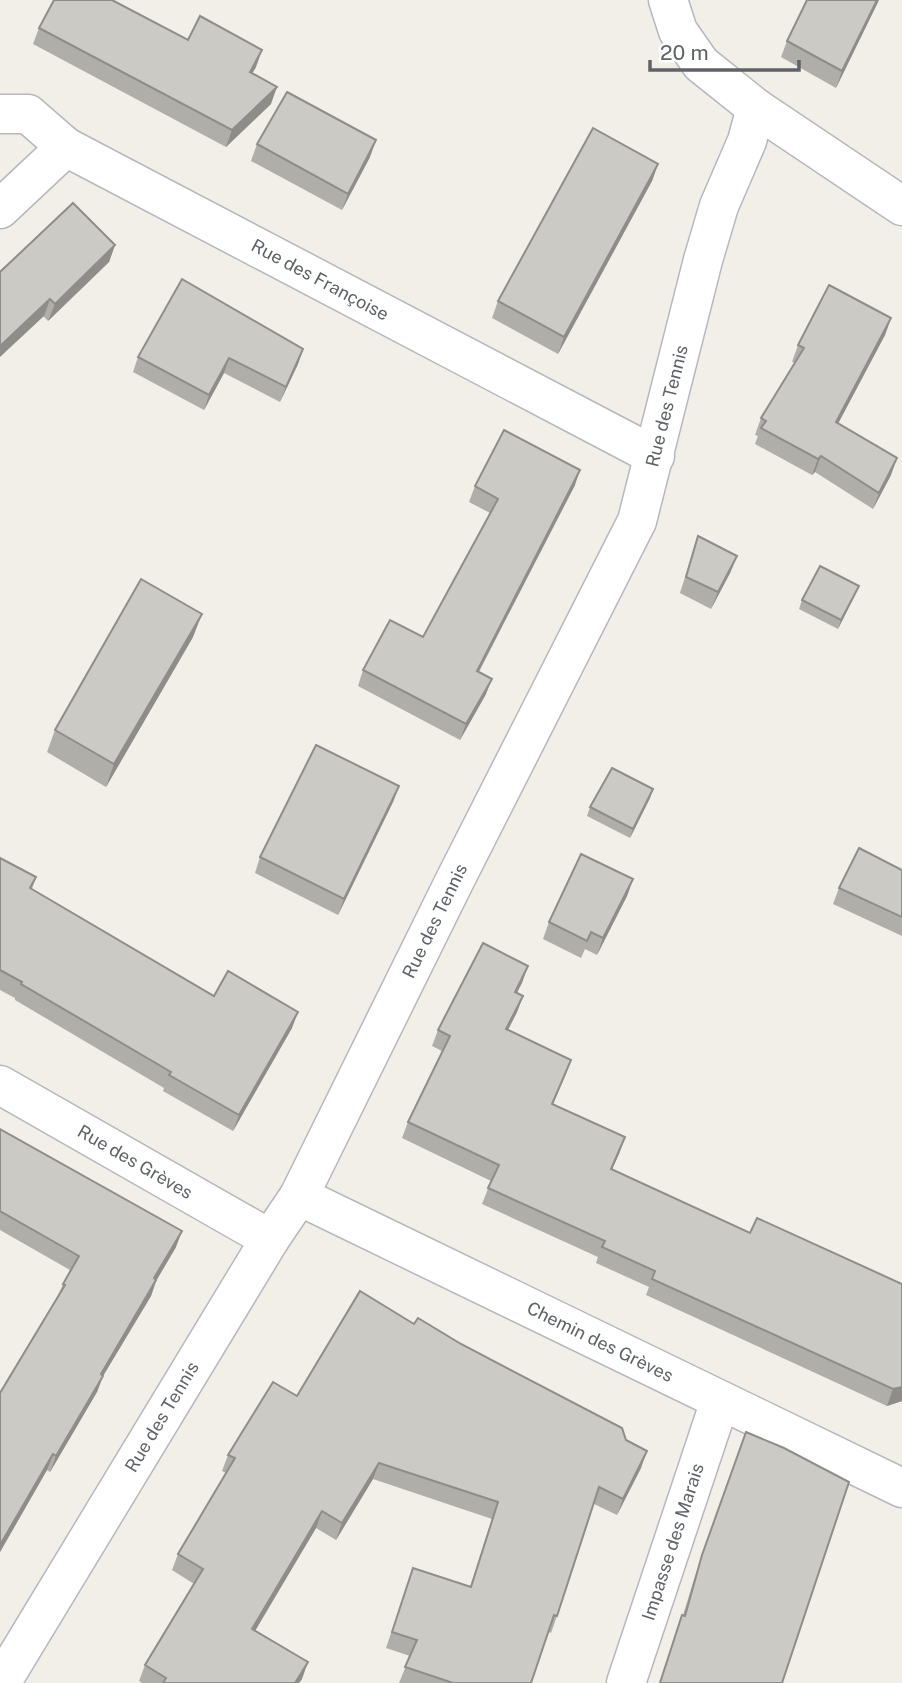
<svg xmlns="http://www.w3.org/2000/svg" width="902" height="1683" font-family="'Public Sans',sans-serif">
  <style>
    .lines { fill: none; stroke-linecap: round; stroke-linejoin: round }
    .minor-casing { stroke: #b5b8bc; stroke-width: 41 }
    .tertiary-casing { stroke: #b5b8bc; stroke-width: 41 }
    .minor { stroke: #fff; stroke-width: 38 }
    .tertiary { stroke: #fff; stroke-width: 38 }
    .wall { fill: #afaea9 }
    .shaded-wall { fill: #8f8d8a }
    .building { fill: #cccac5; stroke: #8f8d8a; stroke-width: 2 }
    .labels { text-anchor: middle; stroke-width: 5; stroke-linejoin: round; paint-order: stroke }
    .street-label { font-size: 18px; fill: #5f6368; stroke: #fff }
  </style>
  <rect width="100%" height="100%" fill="#f1efe8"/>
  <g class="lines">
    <defs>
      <g id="minor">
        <polyline points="0,114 28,114 66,147"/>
        <polyline points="0,209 66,147 655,456"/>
        <polyline points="0,1085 270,1239"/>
        <polyline points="299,1196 902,1488"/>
        <polyline points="1,1683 270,1239 299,1196 454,882 637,521 703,260 719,206 747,141 756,108"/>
        <polyline points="626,1683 720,1401"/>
      </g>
      <polyline id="tertiary" points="668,0 678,31 701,64 756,108 902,206"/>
    </defs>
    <!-- minor casing -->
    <use href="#minor" class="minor-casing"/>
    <!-- tertiary casing -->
    <use href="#tertiary" class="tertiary-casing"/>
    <!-- minor -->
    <use href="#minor" class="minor"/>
    <!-- tertiary -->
    <use href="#tertiary" class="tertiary"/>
  </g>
  <!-- wall -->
  <g class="wall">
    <polygon points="879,0 836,88 781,57 787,41"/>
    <polygon points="39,28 188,40 256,67 252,73 271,104 226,147 33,44"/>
    <polygon points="257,144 370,157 342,210 251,161"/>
    <polygon points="658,164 652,181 558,354 492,318 498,301"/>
    <polygon points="115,245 109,262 48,321 0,272"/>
    <polygon points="891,318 885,335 838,423 891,475 873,509 815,472 812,475 755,444 758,436 755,435 761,418 795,363 792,362 798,345"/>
    <polygon points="303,349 298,364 280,402 224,373 204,410 133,372 138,357"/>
    <polygon points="575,485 479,672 486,694 460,740 358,686 363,670 423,637 490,513 469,502 475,486"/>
    <polygon points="698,536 737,556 730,573 711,609 680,593"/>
    <polygon points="859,586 855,595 838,629 799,609 802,600"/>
    <polygon points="193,637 106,787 47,752 55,730"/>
    <polygon points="399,786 393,802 338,915 255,873 260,857"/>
    <polygon points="653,789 650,798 630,838 587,816 590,807"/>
    <polygon points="0,858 36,877 32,889 214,996 292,1028 233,1131 163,1091 164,1088 15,1000 15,998 0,990"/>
    <polygon points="902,870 902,936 833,904 839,888"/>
    <polygon points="633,879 627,896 597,955 585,949 581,958 543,939 549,922"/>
    <polygon points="528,966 517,993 523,996 517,1012 508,1030 571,1060 553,1104 625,1137 612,1170 750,1233 902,1284 902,1401 887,1406 646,1295 649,1287 596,1263 598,1257 482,1204 491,1181 402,1138 408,1122 442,1051 432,1046 438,1030"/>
    <polygon points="0,1129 176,1247 156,1281 151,1296 103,1376 97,1392 50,1472 47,1470 0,1552 0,1393 58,1296 63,1284 70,1270 0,1230"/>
    <polygon points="414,1324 461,1344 626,1440 641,1468 617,1515 594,1504 557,1616 551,1633 548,1632 531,1683 399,1683 410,1656 386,1648 413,1568 470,1587 492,1519 373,1479 336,1540 316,1528 255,1631 302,1679 299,1683 142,1683 139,1681 145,1665 194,1584 172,1570 178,1554 226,1473 222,1471 228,1455 297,1396"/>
    <polygon points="746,1432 782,1683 659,1683 675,1636 682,1615 683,1615 695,1576"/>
  </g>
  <!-- shaded-wall -->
  <g class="shaded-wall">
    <polygon points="877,0 879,0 836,88 842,71"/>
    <polygon points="262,50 256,67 243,89 250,72"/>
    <polygon points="277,87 271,104 226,147 232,130"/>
    <polygon points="376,140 370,157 342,210 348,194"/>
    <polygon points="658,164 652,181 558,354 564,337"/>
    <polygon points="115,245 109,262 48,321 55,304"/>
    <polygon points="50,299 44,316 0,357 0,346"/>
    <polygon points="891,318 885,335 830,439 836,422"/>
    <polygon points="303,349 298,364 280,402 286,387"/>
    <polygon points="229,358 224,373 204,410 209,395"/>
    <polygon points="821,456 815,472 812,475 818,459"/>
    <polygon points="897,458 891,475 873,509 879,493"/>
    <polygon points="580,470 575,485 471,686 477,671"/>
    <polygon points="737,556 730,573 711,609 718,592"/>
    <polygon points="859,586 855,595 838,629 841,620"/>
    <polygon points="202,614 193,637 106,787 114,764"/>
    <polygon points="492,679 486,694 460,740 466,724"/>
    <polygon points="399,786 393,802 338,915 344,899"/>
    <polygon points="653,789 650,798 630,838 633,829"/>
    <polygon points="633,879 627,896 597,955 603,938"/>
    <polygon points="528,966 522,983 509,1008 515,992"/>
    <polygon points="523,996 517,1012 500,1045 506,1029"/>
    <polygon points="298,1012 292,1028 233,1131 239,1115"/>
    <polygon points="571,1060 565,1076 546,1120 552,1104"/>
    <polygon points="625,1137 619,1154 605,1185 611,1169"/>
    <polygon points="182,1231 176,1247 156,1281 151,1296 103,1376 97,1392 50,1472 56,1456 154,1278"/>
    <polygon points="902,1387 902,1401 887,1406 893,1389"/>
    <polygon points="647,1451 641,1468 617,1515 623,1499"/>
    <polygon points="53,1454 47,1470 0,1552 0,1545"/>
    <polygon points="379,1463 373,1479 336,1540 342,1523"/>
    <polygon points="322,1511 316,1528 246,1646 252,1629"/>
    <polygon points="308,1662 302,1679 299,1683 295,1683"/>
  </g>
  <!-- building -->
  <g class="building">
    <polygon points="54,0 112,0 188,40 200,16 262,50 250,72 277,87 232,130 39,28"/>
    <polygon points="807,0 877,0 842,71 787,41"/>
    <polygon points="287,92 376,140 348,194 257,144"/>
    <polygon points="593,128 658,164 564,337 498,301"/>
    <polygon points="73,203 115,245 55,304 50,299 0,346 0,272"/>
    <polygon points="182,279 303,349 286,387 229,358 209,395 138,357"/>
    <polygon points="829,285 891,318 836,422 897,458 879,493 821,456 818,459 761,428 766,421 761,418 804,348 798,345"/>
    <polygon points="504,430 580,470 477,671 492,679 466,724 363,670 390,620 423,637 498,499 475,486"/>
    <polygon points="698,536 737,556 718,592 686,577"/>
    <polygon points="820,566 859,586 841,620 802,600"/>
    <polygon points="141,579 202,614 114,764 55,730"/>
    <polygon points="316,745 399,786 344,899 260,857"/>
    <polygon points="612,768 653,789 633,829 590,807"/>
    <polygon points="859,848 902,870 902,917 839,888"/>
    <polygon points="581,854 633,879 603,938 591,932 587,941 549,922"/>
    <polygon points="0,858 36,877 30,888 214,996 228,971 298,1012 239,1115 169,1075 171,1072 21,984 22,982 0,970"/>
    <polygon points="483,943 528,966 515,992 523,996 506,1029 571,1060 552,1104 625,1137 611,1169 750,1233 757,1218 902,1284 902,1387 893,1389 652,1279 655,1271 602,1247 605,1241 488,1188 499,1165 408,1122 450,1036 438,1030"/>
    <polygon points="0,1129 182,1231 154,1278 156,1280 101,1374 103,1376 56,1456 53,1454 0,1545 0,1393 65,1285 63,1284 79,1256 0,1211"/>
    <polygon points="360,1291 414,1324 418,1318 461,1344 622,1428 626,1440 647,1451 623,1499 599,1487 557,1616 554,1615 531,1683 453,1683 405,1667 417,1640 392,1632 413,1568 471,1587 498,1502 379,1463 342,1523 322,1511 252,1629 308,1662 295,1683 163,1683 166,1678 145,1665 203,1569 178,1554 235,1458 228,1455 273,1382 297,1396"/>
    <polygon points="746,1432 784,1448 849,1482 782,1683 660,1683 682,1615 685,1616 702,1555"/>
  </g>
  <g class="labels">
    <!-- street labels -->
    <g class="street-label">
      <text transform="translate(320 280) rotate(28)" y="6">Rue des Françoise</text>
      <text transform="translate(667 406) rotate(-76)" y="6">Rue des Tennis</text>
      <text transform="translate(435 921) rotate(-64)" y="6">Rue des Tennis</text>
      <text transform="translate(135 1162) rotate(30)" y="6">Rue des Grèves</text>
      <text transform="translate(600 1342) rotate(26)" y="6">Chemin des Grèves</text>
      <text transform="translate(162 1417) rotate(-59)" y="6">Rue des Tennis</text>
      <text transform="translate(673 1542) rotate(-72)" y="6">Impasse des Marais</text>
    </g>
  </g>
  <!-- scale -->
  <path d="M650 60v10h149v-10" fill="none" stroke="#5f6368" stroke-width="3.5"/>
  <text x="660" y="60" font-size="21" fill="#5f6368" stroke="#ffffff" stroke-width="5" paint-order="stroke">20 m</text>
</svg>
